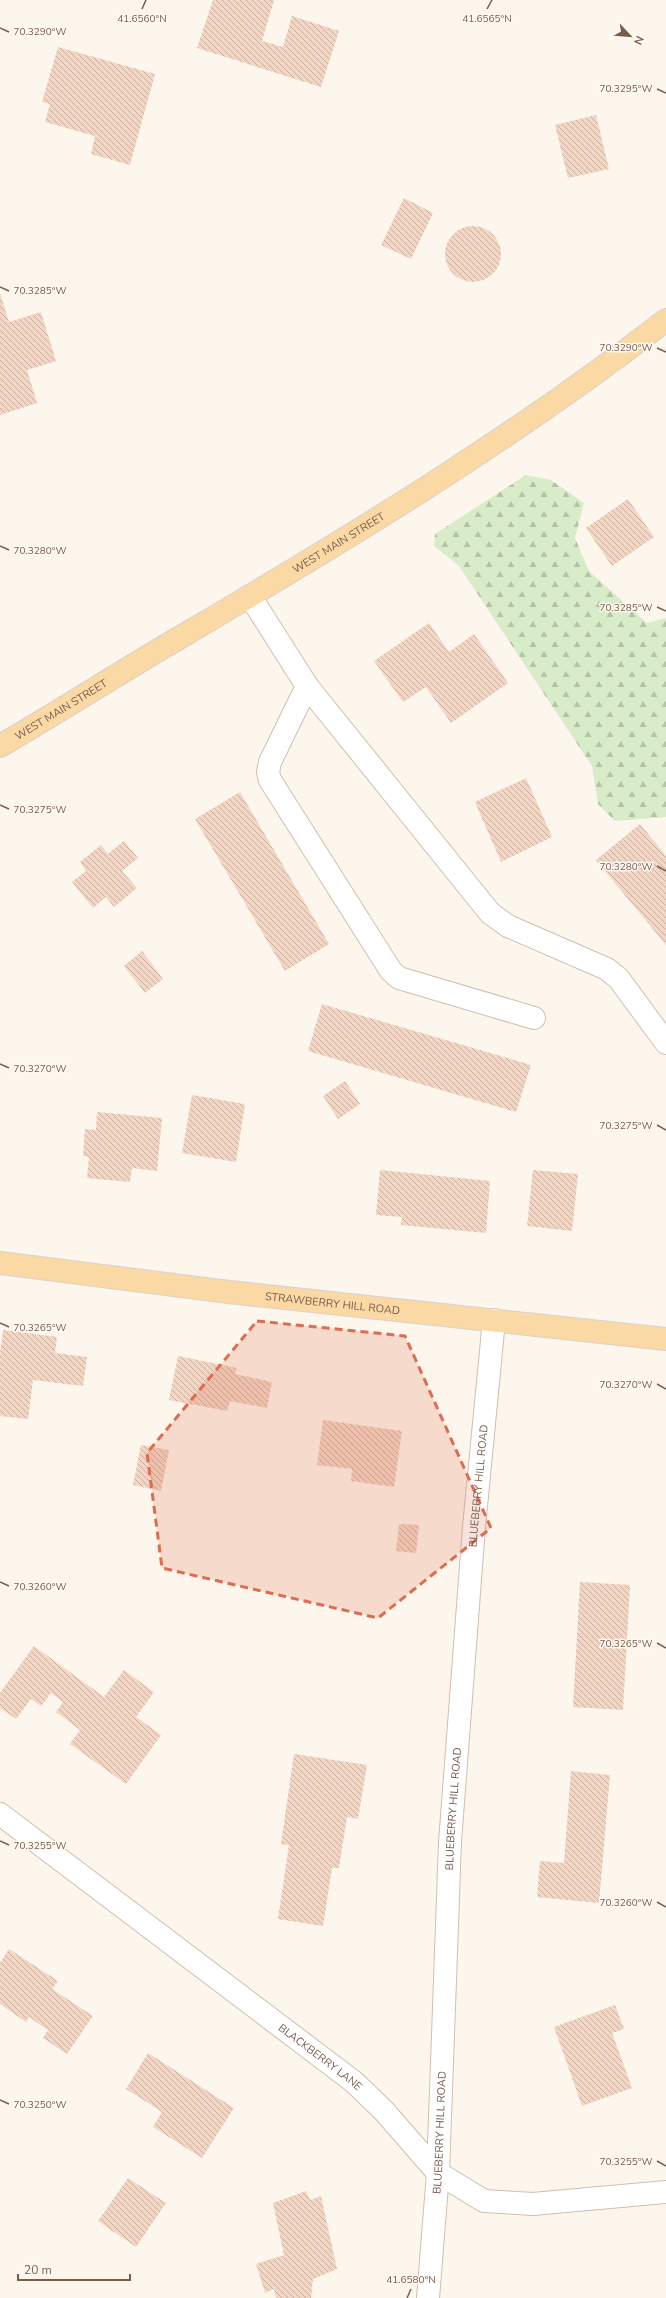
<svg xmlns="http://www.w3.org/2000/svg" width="666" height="2298" font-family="'Nunito Sans',sans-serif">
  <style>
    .forest { fill: url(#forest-firs) }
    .building { fill: url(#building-back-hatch) }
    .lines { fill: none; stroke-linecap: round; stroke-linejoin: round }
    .minor-casing { stroke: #d1beb0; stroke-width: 24 }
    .major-casing { stroke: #dad1cd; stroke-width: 24 }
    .minor { stroke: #fff; stroke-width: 22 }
    .major { stroke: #fbd9a5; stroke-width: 22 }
    .marked { fill: #dc6d51; fill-opacity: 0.2; stroke: #dc6d51; stroke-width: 3; stroke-dasharray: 8 5; stroke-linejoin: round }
    .ticks { fill: none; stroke: #7a5c4d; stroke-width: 1.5 }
    .labels { text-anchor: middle; stroke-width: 3; stroke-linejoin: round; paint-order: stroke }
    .street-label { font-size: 11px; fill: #7a5c4d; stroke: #fffaf3 }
    .ticks-label { font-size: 10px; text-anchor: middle; fill: #7a5c4d; stroke: #fffaf3; stroke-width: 3; stroke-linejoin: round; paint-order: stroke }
  </style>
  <defs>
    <pattern id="forest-firs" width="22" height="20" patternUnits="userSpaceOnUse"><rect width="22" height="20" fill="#d8ecc9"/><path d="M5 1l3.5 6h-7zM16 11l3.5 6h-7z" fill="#b4c2a5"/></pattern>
    <pattern id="building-back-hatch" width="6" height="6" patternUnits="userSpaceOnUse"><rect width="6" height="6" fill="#f3d5c3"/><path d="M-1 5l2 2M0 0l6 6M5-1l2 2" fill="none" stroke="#cab0a1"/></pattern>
  </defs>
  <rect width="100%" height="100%" fill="#fdf6ec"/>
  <!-- forest -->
  <polygon class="forest" points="526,475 551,480 584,503 575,538 589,571 647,623 666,618 666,817 615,821 598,804 592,766 459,566 434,546 435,534"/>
  <!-- building -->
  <g class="building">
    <polygon points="213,0 274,0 262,41 283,47 292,16 339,31 321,87 197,48"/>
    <polygon points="58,47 155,74 130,165 91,154 95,136 45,122 50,104 42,102"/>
    <polygon points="596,115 609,169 568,178 555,125"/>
    <polygon points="404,198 433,213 411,259 381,245"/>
    <circle cx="473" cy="254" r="28"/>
    <polygon points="0,293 9,322 41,312 56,361 27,370 37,403 0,415"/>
    <polygon points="628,499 654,537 612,566 586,528"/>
    <polygon points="429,623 449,652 474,634 508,683 451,723 426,687 403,702 374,661"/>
    <polygon points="526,778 552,837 501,862 475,802"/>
    <polygon points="240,792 329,944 285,971 195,819"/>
    <polygon points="640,824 666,856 666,945 596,860"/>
    <polygon points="124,841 138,858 122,871 137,888 114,907 106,897 93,908 72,882 86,871 80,862 101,845 108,854"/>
    <polygon points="142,951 163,979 145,993 124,966"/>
    <polygon points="322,1004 531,1065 516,1112 308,1051"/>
    <polygon points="345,1081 360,1104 338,1119 323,1096"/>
    <polygon points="192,1095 245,1104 236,1162 182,1153"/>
    <polygon points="97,1112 162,1118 157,1171 132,1168 130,1182 87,1178 89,1157 83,1156 85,1129 96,1130"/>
    <polygon points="380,1170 490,1181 486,1233 401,1225 402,1217 376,1215"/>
    <polygon points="533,1170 578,1174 572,1231 527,1226"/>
    <polygon points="3,1330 57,1337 55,1353 87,1357 83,1386 33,1380 28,1419 0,1416 0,1354"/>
    <polygon points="178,1356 237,1368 235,1374 272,1382 267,1408 230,1401 227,1411 169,1400"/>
    <polygon points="323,1420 402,1431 394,1487 351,1481 352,1469 317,1465"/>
    <polygon points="141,1445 169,1450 161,1491 133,1485"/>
    <polygon points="399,1524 419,1525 416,1553 396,1551"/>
    <polygon points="580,1582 630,1585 623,1710 573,1707"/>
    <polygon points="34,1646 104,1697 124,1670 154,1692 136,1717 161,1735 126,1784 70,1744 80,1730 56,1712 63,1702 51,1693 41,1706 31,1699 16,1719 0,1708 0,1693"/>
    <polygon points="294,1754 367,1765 358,1819 347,1817 339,1868 332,1868 323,1926 278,1919 289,1845 281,1844"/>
    <polygon points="571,1771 610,1775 599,1903 537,1897 540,1861 564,1863"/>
    <polygon points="9,1949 58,1981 52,1989 93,2016 67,2054 43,2038 48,2030 29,2017 26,2022 0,2004 0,1963"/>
    <polygon points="615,2005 624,2029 612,2033 632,2088 582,2106 554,2027"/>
    <polygon points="148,2053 234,2108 202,2158 153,2127 162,2112 126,2089"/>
    <polygon points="128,2178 166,2203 136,2247 98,2221"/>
    <polygon points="306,2191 310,2200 321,2196 337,2269 313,2279 311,2298 276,2298 274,2289 265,2293 256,2264 284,2255 273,2203"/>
  </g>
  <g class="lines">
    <defs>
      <g id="minor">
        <polyline points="250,596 307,686 490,913 508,926 607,969 619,979 666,1043"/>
        <polyline points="307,686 270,762 268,772 270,780 391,971 399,978 534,1018"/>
        <path id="s1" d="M0 1814 354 2082 384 2111 438 2173 484 2201 533 2204 666 2192"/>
        <path id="s2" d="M428 2298 438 2173 450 1842 474 1527 494 1320"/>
      </g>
      <g id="major">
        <path id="s3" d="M0 746C62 710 122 671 184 635 349 538 514 438 666 320"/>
        <path id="s4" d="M0 1263 229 1292 666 1339"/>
      </g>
    </defs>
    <!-- minor casing -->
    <use href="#minor" class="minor-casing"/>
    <!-- major casing -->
    <use href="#major" class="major-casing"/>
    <!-- minor -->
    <use href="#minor" class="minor"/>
    <!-- major -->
    <use href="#major" class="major"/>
  </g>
  <!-- marked area -->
  <path class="marked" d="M257 1321 405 1336 491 1528 378 1618 162 1568 147 1453Z"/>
  <!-- ticks -->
  <path class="ticks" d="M142 9 146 0M487 9 492 0M0 28 9 32M657 89 666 93M0 287 9 291M657 348 666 352M0 546 9 550M657 607 666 611M0 805 9 809M657 866 666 871M0 1064 9 1068M657 1125 666 1130M0 1323 9 1327M657 1384 666 1389M0 1582 9 1586M657 1643 666 1648M0 1841 9 1845M657 1902 666 1907M0 2100 9 2104M657 2161 666 2166M407 2298 411 2289"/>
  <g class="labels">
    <!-- street labels -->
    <g class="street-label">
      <text dy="4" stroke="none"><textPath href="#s3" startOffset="395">WEST MAIN STREET</textPath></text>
      <text dy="4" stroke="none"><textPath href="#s3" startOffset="71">WEST MAIN STREET</textPath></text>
      <text dy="4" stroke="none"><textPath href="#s4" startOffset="335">STRAWBERRY HILL ROAD</textPath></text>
      <text dy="4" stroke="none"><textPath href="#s2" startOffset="814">BLUEBERRY HILL ROAD</textPath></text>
      <text dy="4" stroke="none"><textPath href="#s2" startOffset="490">BLUEBERRY HILL ROAD</textPath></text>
      <text dy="4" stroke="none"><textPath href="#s1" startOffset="402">BLACKBERRY LANE</textPath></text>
      <text dy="4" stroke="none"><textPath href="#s2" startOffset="166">BLUEBERRY HILL ROAD</textPath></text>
    </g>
  </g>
  <g class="ticks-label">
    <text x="142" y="22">41.6560°N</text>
    <text x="487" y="22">41.6565°N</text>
    <text x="40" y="35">70.3290°W</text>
    <text x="626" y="92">70.3295°W</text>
    <text x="40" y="294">70.3285°W</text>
    <text x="626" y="351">70.3290°W</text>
    <text x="40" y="554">70.3280°W</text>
    <text x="626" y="611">70.3285°W</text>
    <text x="40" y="813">70.3275°W</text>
    <text x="626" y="870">70.3280°W</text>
    <text x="40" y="1072">70.3270°W</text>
    <text x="626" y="1129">70.3275°W</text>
    <text x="40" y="1331">70.3265°W</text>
    <text x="626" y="1388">70.3270°W</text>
    <text x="40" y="1590">70.3260°W</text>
    <text x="626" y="1647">70.3265°W</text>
    <text x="40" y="1849">70.3255°W</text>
    <text x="626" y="1906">70.3260°W</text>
    <text x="40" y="2108">70.3250°W</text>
    <text x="626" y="2165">70.3255°W</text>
    <text x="411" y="2283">41.6580°N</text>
  </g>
  <!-- north arrow -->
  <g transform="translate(630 36) rotate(116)" stroke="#fffaf3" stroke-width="3" paint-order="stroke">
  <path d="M0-3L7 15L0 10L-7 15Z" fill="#7a5c4d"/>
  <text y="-6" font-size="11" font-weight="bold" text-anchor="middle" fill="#7a5c4d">N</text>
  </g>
  <!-- scale -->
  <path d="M18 2274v6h112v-6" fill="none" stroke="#7a5c4d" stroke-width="2"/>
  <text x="24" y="2274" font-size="12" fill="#7a5c4d" stroke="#fffaf3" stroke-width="3" paint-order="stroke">20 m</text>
</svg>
